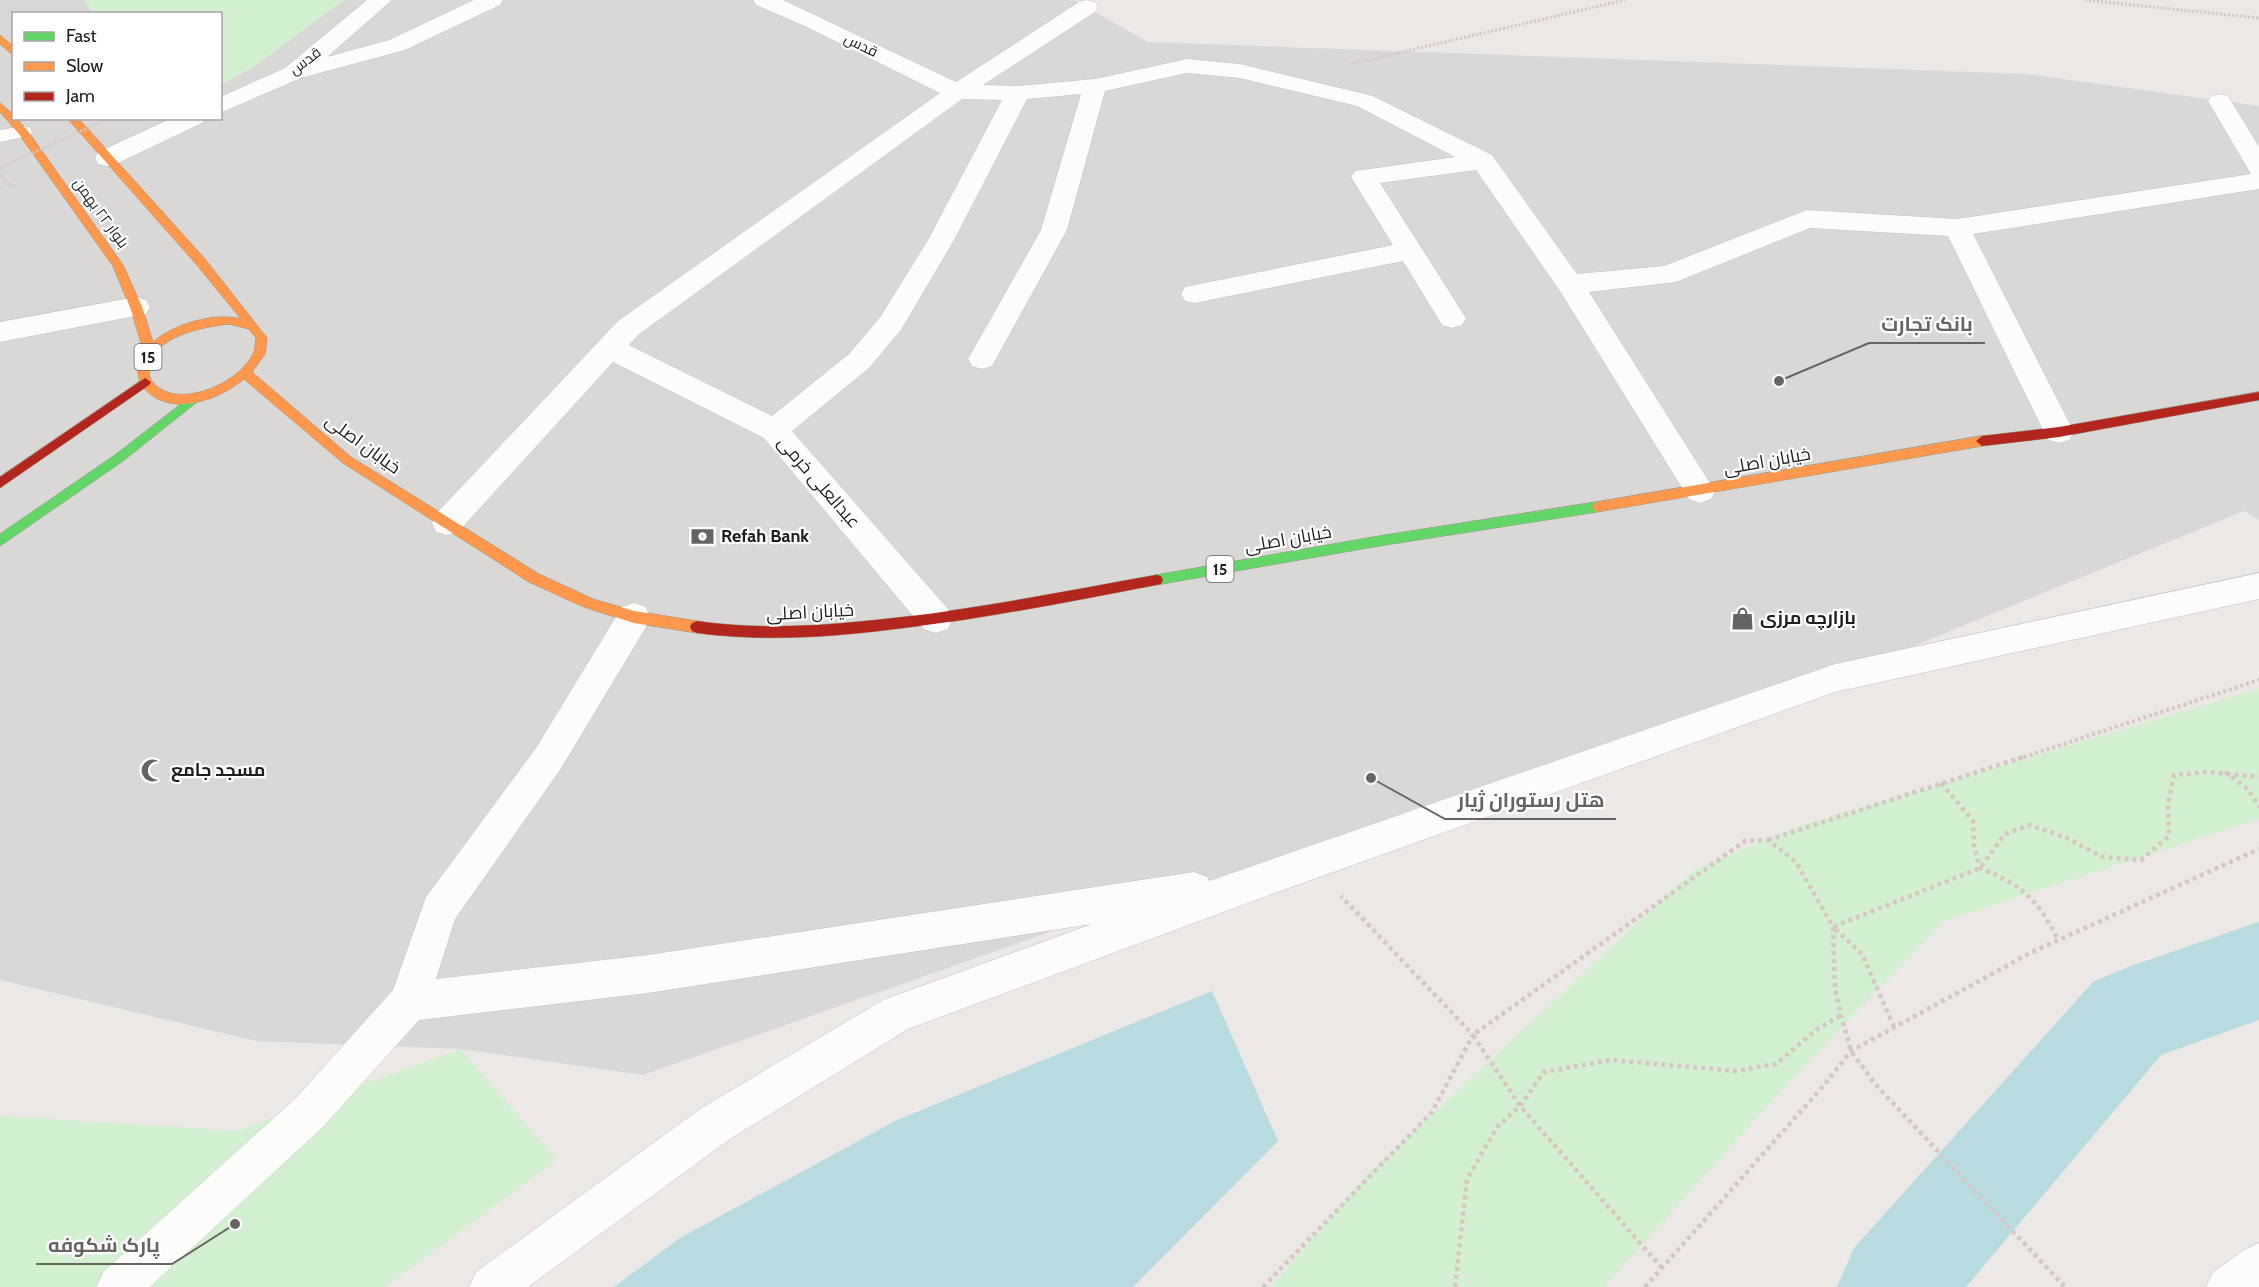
<svg xmlns="http://www.w3.org/2000/svg" width="2259" height="1287" font-family="Cabin,Cairo,sans-serif">
  <style>
    .residential { fill: #dad8d7; fill-rule: evenodd }
    .park { fill: #d3f1d0 }
    .water { fill: #b8dbdf }
    .lines { fill: none; stroke-linecap: round; stroke-linejoin: round }
    .river { fill: #b8dbdf; fill-rule: evenodd }
    .lane-casing { stroke: #c2c1c0; stroke-width: 1 }
    .street-casing { stroke: #c2c1c0; stroke-width: 1 }
    .fast-casing { stroke: #95947d; stroke-width: 1 }
    .slow-casing { stroke: #95947d; stroke-width: 1 }
    .jam-casing { stroke: #95947d; stroke-width: 1 }
    .path-far2 { stroke: #d6c6c5; stroke-width: 3; stroke-dasharray: 2 2; stroke-linecap: butt }
    .path-far1 { stroke: #d6c6c5; stroke-width: 4; stroke-dasharray: 3 3; stroke-linecap: butt }
    .path { stroke: #d6c6c5; stroke-width: 4.5; stroke-dasharray: 4 4; stroke-linecap: butt }
    .lane { fill: #fcfcfb; fill-rule: evenodd }
    .street { fill: #fcfcfb; fill-rule: evenodd }
    .fast { fill: #63d668; fill-rule: evenodd }
    .slow { fill: #ff974d; fill-rule: evenodd }
    .jam { fill: #b3261e; fill-rule: evenodd }
    .path-bridge { stroke: #d6c6c5; stroke-width: 3; stroke-dasharray: 2 2; stroke-linecap: butt }
    .labels { text-anchor: middle; stroke-width: 4.5; stroke-linejoin: round; paint-order: stroke }
    .far-street-label { font-size: 15px; fill: #1d1d1d; stroke: #fff }
    .shield { fill: #fff; stroke: #616161; stroke-width: 1.5 }
    .shield-label { font-size: 16px; font-weight: bold; fill: #1d1d1d }
    .street-label { font-size: 18px; fill: #1d1d1d; stroke: #fff }
    .poi-label { font-size: 18px; font-weight: bold; fill: #1d1d1d; stroke: #fff; text-anchor: start }
    .leader { fill: none; stroke: #656463; stroke-width: 2 }
    .callout-dot { fill: #656463; stroke: #fff; stroke-width: 2 }
    .callout-label { font-size: 20px; text-anchor: middle; font-weight: bold; fill: #656463; stroke: #fff; stroke-width: 4.5; stroke-linejoin: round; paint-order: stroke }
  </style>
  <rect width="100%" height="100%" fill="#ebe8e5"/>
  <!-- residential -->
  <path class="residential" d="M0 0H1074L1148 42 2026 74 2259 106V520L2244 511 1835 678 1264 879 1189 883 643 1075 460 1049 256 1041 0 980ZM14 14H220V118H14Z"/>
  <!-- park -->
  <g class="park">
    <polygon points="84,0 344,0 254,67 221,85 220,14 93,13"/>
    <polygon points="2259,689 2259,819 1944,921 1787,1084 1604,1287 1271,1287 1363,1179 1694,870 1800,826"/>
    <polygon points="460,1049 557,1160 385,1287 0,1287 0,1116 237,1131"/>
  </g>
  <!-- water -->
  <polygon class="water" points="1212,991 1278,1141 1133,1287 614,1287 680,1238 897,1120"/>
  <g class="lines">
    <!-- river -->
    <polygon class="river" points="2259,922 2259,1020 2161,1055 1966,1287 1837,1287 1854,1248 2093,982 2128,967"/>
    <defs>
      <polygon id="lane" points="23,126 30,128 32,132 30,136 0,142 0,130"/>
      <g id="street">
        <polygon points="367,0 392,0 327,57 389,40 474,0 503,0 500,5 405,50 301,78 220,113 220,97 285,68"/>
        <path d="M753 0H783L956 82 1079 2 1087 0 1095 2 1098 7 1095 12 983 85 1018 86 1095 79 1187 59 1240 64 1373 96 1492 155 1577 274 1664 266 1807 210 1957 219 2251 174 2208 101 2212 96 2220 94 2228 96 2259 147V189L1973 234 2074 432 2069 440 2059 443 2049 440 2044 432 1948 236 1810 228 1676 282 1589 292 1715 491 1711 499 1700 503 1689 499 1560 291 1476 170 1380 183 1466 318 1462 325 1452 328 1442 325 1403 261 1195 303 1185 301 1181 294 1185 287 1195 285 1393 245 1351 177 1355 171 1455 157 1357 106 1240 78 1187 73 1105 91 1067 230 992 366 982 369 972 366 968 359 1041 230 1081 94 1027 99 954 240 901 330 869 368 792 431 948 609 952 619 948 629 936 633 924 629 764 438 613 362 458 532 447 535 436 532 432 523 436 514 618 321 940 93 809 28 756 5ZM962 99 1002 100 928 240 881 316 849 354 772 416 629 345 638 335Z"/>
        <polygon points="172,118 205,118 202,123 116,164 107,166 98,164 95,158 98,152"/>
        <polygon points="136,297 146,300 150,307 146,314 0,342 0,322"/>
        <polygon points="2259,573 2259,599 1835,692 1264,897 908,1029 730,1139 528,1287 469,1287 476,1272 700,1109 883,1000 1092,924 648,993 419,1020 324,1126 150,1287 96,1287 103,1272 296,1098 393,990 426,897 536,748 622,607 634,603 646,607 650,617 646,627 560,770 455,919 436,979 648,955 1194,872 1207,877 1209,881 1835,664"/>
        <polygon points="2259,1243 2259,1287 2206,1287 2213,1272 2244,1250"/>
      </g>
      <g id="fast">
        <polygon points="193,395 199,399 197,402 123,461 0,546 0,534 115,455"/>
        <polygon points="1597,502 1603,507 1597,512 1379,546 1156,585 1151,584 1149,580 1151,576 1156,575 1379,536"/>
      </g>
      <g id="slow">
        <polygon points="0,35 14,47 14,56 0,44"/>
        <path d="M0 103 14 115V118H16L27 130 123 265 142 307 153 342C174 324 214 312 241 319L197 265 67 118H78L205 259 267 338 265 354 252 372 351 457 539 574 593 599 634 611 697 621 702 623 704 627 702 631 697 633 634 623 584 607 529 582 343 463 244 379C227 393 207 402 185 404 154 406 125 382 144 352L130 307 113 266 19 134 0 112ZM229 324 249 329 256 338C255 343 255 348 254 352 242 381 186 407 159 388 152 383 148 377 149 368 153 336 203 327 229 324Z"/>
        <polygon points="1982,436 1988,441 1982,446 1597,512 1591,507 1597,502"/>
      </g>
      <g id="jam">
        <polygon points="145,378 151,382 149,385 0,488 0,477"/>
        <polygon points="2259,392 2259,400 2059,437 1982,446 1976,441 1982,436 2059,427"/>
        <path d="M1156 575 1161 576 1163 580 1161 584 1156 585C1072 601 988 618 903 628 834 637 766 642 697 633L692 631 690 627 692 623 697 621C766 631 834 625 903 617 988 607 1072 590 1156 575Z"/>
      </g>
    </defs>
    <!-- lane casing -->
    <use href="#lane" class="lane-casing"/>
    <!-- street casing -->
    <use href="#street" class="street-casing"/>
    <!-- fast casing -->
    <use href="#fast" class="fast-casing"/>
    <!-- slow casing -->
    <use href="#slow" class="slow-casing"/>
    <!-- jam casing -->
    <use href="#jam" class="jam-casing"/>
    <!-- path-far2 -->
    <g class="path-far2">
      <polyline points="2085,0 2259,18"/>
      <polyline points="1351,64 1625,0"/>
      <polyline points="0,174 10,186 17,185"/>
    </g>
    <!-- path-far1 -->
    <polyline class="path-far1" points="2018,759 2259,680"/>
    <!-- path -->
    <g class="path">
      <polyline points="2225,772 2248,789 2259,807"/>
      <path d="M1941 783 1973 821 1974 846 1980 868C2022 885 2038 899 2058 940"/>
      <polyline points="1768,840 2023,757"/>
      <polyline points="1894,1027 1862,954 1833,927 1980,868 2005,834 2030,825 2067,838 2103,857 2141,860 2169,836 2168,804 2174,775 2206,772 2259,777"/>
      <polyline points="1662,1268 1520,1106 1473,1035 1745,841 1768,840 1796,862 1833,927 1835,989 1841,1015 1851,1051 1875,1084 2065,1287"/>
      <polyline points="1263,1287 1432,1112 1473,1035 1341,896"/>
      <polyline points="1455,1287 1467,1179 1497,1127 1520,1106 1544,1072 1611,1060 1736,1071 1776,1064 1816,1030 1841,1015"/>
      <polyline points="1645,1287 1825,1084 1851,1051 2032,952 2259,849"/>
    </g>
    <!-- lane -->
    <use href="#lane" class="lane"/>
    <!-- street -->
    <use href="#street" class="street"/>
    <!-- fast -->
    <use href="#fast" class="fast"/>
    <!-- slow -->
    <use href="#slow" class="slow"/>
    <!-- jam -->
    <use href="#jam" class="jam"/>
    <!-- path-bridge -->
    <polyline class="path-bridge" points="0,168 107,119"/>
  </g>
  <!-- icons -->
  <defs>
    <symbol id="bank-bare" viewBox="-9 -9 18 18"><path d="M-6-4H6V4H-6ZM0-2.3a2.3 2.3 0 1 0 0 4.6a2.3 2.3 0 1 0 0-4.6Z" fill="#656463" stroke="#fff" stroke-width="2.5" paint-order="stroke"/></symbol>
    <symbol id="shop-bare" viewBox="-9 -9 18 18"><path d="M-5-2.5h2.3a2.7 3.5 0 0 1 5.4 0H5L5.5 6h-11ZM-1.5-2.5h3a1.5 2.3 0 0 0-3 0Z" fill="#656463" stroke="#fff" stroke-width="2.5" paint-order="stroke"/></symbol>
    <symbol id="mosque-bare" viewBox="-9 -9 18 18"><path d="M3.5-4.9A6 6 0 1 0 3.5 4.9A5 5 0 1 1 3.5-4.9Z" fill="#656463" stroke="#fff" stroke-width="2.5" paint-order="stroke"/></symbol>
  </defs>
  <g fill-rule="evenodd">
    <use href="#bank-bare" x="686" y="520" width="33" height="33"/>
    <use href="#shop-bare" x="1726" y="602" width="33" height="33"/>
    <use href="#mosque-bare" x="136" y="754" width="33" height="33"/>
  </g>
  <g class="labels">
    <!-- far-street labels -->
    <g class="far-street-label">
      <text transform="translate(861 45) rotate(26)" y="5">قدس</text>
      <text transform="translate(305 61) rotate(-37)" y="5">قدس</text>
      <text transform="translate(101 213) rotate(54)" y="5">بلوار ۲۲ بهمن</text>
    </g>
    <!-- shield labels -->
    <g class="shield">
      <rect x="134.5" y="344" width="27" height="26" rx="4.5"/>
      <rect x="1206.5" y="556" width="27" height="26" rx="4.5"/>
    </g>
    <g class="shield-label">
      <text x="148" y="363">15</text>
      <text x="1220" y="575">15</text>
    </g>
    <!-- street labels -->
    <g class="street-label">
      <text transform="translate(363 444) rotate(36)" y="6">خیابان اصلی</text>
      <text transform="translate(1767 461) rotate(-10)" y="6">خیابان اصلی</text>
      <text transform="translate(819 482) rotate(49)" y="6">عبدالعلی خرمی</text>
      <text transform="translate(1288 539) rotate(-10)" y="6">خیابان اصلی</text>
      <text transform="translate(810 612) rotate(-3)" y="6">خیابان اصلی</text>
    </g>
    <!-- poi labels -->
    <g class="poi-label">
      <text x="721" y="542">Refah Bank</text>
      <text x="1760" y="624">بازارچه مرزی</text>
      <text x="171" y="776">مسجد جامع</text>
    </g>
  </g>
  <!-- callouts -->
  <path class="leader" d="M1779 381L1869 343H1985M1371 778L1445 819H1616M235 1224L172 1264H36"/>
  <g class="callout-dot">
    <circle cx="1779" cy="381" r="6"/>
    <circle cx="1371" cy="778" r="6"/>
    <circle cx="235" cy="1224" r="6"/>
  </g>
  <g class="callout-label">
    <text x="1927" y="331">بانک تجارت</text>
    <text x="1531" y="807">هتل رستوران ژیار</text>
    <text x="104" y="1252">پارک شکوفه</text>
  </g>
  <!-- legend -->
  <rect x="12" y="12" width="210" height="108" fill="#ffffff" stroke="#a5a5a5" stroke-width="1.5"/>
  <rect x="24" y="32" width="30" height="9" fill="#63d668" stroke="#a5a5a5" stroke-width="1.5"/>
  <text x="66" y="42" font-size="18" fill="#1d1d1d">Fast</text>
  <rect x="24" y="62" width="30" height="9" fill="#ff974d" stroke="#a5a5a5" stroke-width="1.5"/>
  <text x="66" y="72" font-size="18" fill="#1d1d1d">Slow</text>
  <rect x="24" y="92" width="30" height="9" fill="#b3261e" stroke="#a5a5a5" stroke-width="1.5"/>
  <text x="66" y="102" font-size="18" fill="#1d1d1d">Jam</text>
</svg>
